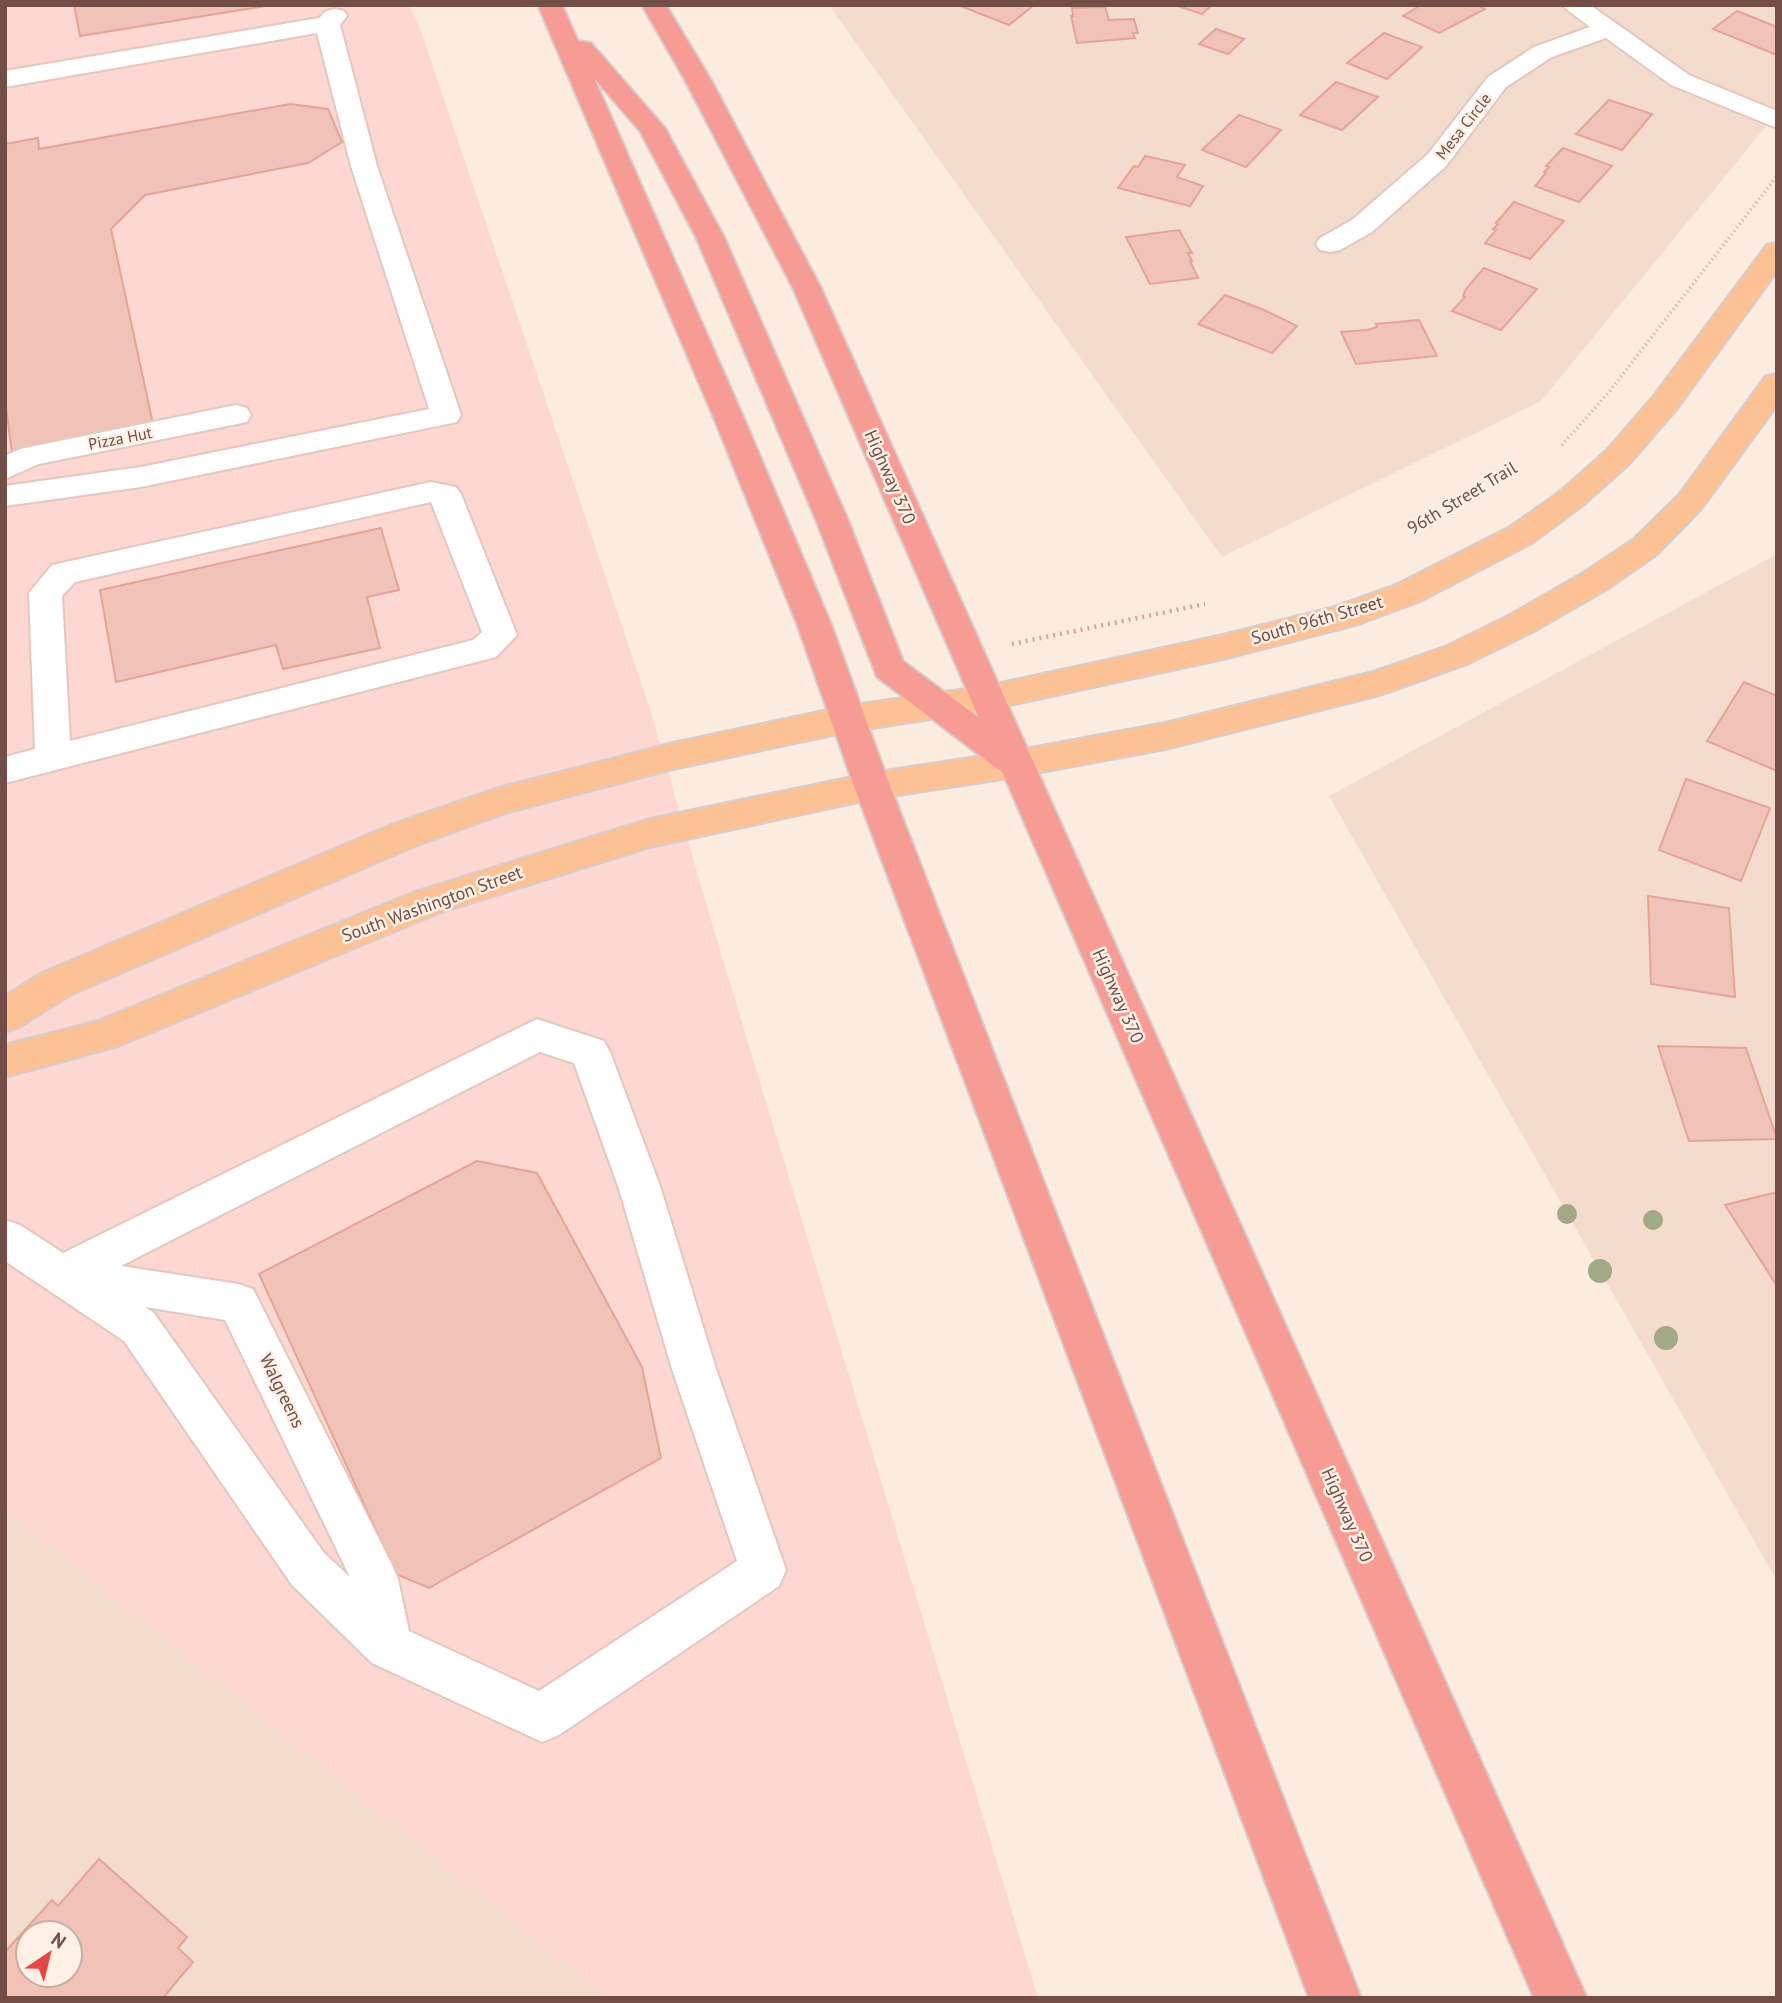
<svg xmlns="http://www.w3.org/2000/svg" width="1782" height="2003" font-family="'PT Sans',sans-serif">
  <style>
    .residential { fill: #f3dbce; fill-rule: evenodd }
    .commercial { fill: #fdd7d2 }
    .building { fill: #f1c2b7; stroke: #e4a597; stroke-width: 2; fill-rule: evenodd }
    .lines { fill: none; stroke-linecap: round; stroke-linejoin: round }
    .minor-casing { stroke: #e2c8be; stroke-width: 4 }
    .major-casing { stroke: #d8cdcb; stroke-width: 4 }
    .highway-casing { stroke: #d8cdcb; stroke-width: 4 }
    .path-far1 { stroke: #d5a69a; stroke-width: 3.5; stroke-dasharray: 1 3.5; stroke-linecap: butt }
    .path { stroke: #d5a69a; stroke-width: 4.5; stroke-dasharray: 2 5; stroke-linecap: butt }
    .minor { fill: #fff; fill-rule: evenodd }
    .major { fill: #fcc296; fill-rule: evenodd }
    .highway { fill: #f79b95; fill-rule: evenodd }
    .tree { fill: #a1a985 }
    .labels { text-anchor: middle; stroke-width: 5; stroke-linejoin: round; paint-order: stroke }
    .far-street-label { font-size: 16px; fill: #724e47; stroke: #fff0e5 }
    .street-label { font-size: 18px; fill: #724e47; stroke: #fff0e5 }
  </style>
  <rect width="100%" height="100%" fill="#fcebdf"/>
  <!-- residential -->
  <g class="residential">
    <polygon points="829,5 1777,5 1777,113 1541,401 1222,557"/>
    <polygon points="1777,554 1777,1581 1329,796"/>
    <path d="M5 1509 607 1998H5ZM28 1933H70V1975H28Z"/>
  </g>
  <!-- commercial -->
  <polygon class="commercial" points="5,5 409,5 421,31 649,706 715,934 1038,1998 607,1998 5,1509"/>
  <!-- building -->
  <g class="building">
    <polygon points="74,5 272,5 80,36"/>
    <polygon points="958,5 1034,5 1009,25"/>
    <polygon points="1175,5 1212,5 1202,14"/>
    <polygon points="1421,5 1477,5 1485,9 1439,33 1403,16"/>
    <polygon points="1105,7 1109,20 1134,19 1138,33 1133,33 1135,38 1077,43 1071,16 1073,16 1072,8"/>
    <polygon points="1737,11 1777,27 1777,55 1713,29"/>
    <polygon points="1216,29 1244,39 1228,54 1199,44"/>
    <polygon points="1384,33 1422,47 1387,79 1347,63"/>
    <polygon points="1336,82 1378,97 1342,130 1300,115"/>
    <polygon points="1609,100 1652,114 1622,150 1576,134"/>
    <polygon points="290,104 328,109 342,142 308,163 145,195 111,229 153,424 12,453 5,400 5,144 38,138 39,149"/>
    <polygon points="1239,115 1281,130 1246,167 1202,150"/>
    <polygon points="1563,148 1612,166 1579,202 1535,186 1546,173 1544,172 1549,167 1546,166"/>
    <polygon points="1145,156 1185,165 1177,177 1203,186 1190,206 1118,188 1134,166 1138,167"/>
    <polygon points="1514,202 1564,221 1530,259 1485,243 1496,230 1493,229 1498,224 1496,223"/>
    <polygon points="1179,230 1192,253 1188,253 1192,261 1190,261 1198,278 1150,284 1126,237"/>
    <polygon points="1484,268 1537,289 1501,330 1452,311 1465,297 1463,296 1466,289"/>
    <polygon points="1225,295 1264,310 1297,326 1272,353 1198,324"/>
    <polygon points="1419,320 1437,356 1356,364 1341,332 1367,330 1377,327 1376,324"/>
    <polygon points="381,528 399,590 367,597 380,648 283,669 276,645 116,682 100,590"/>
    <polygon points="1744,682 1777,696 1777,771 1707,741"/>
    <polygon points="1686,779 1770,808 1741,881 1659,850"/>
    <polygon points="1648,896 1729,908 1735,997 1651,984"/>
    <polygon points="1658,1046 1746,1048 1777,1139 1689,1141"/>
    <polygon points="477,1161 537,1173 642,1367 661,1458 429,1588 396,1574 259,1274"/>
    <polygon points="1777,1192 1777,1286 1725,1205"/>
    <path d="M99 1859 187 1937 178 1948 193 1962 163 1998H5V1952L52 1900 58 1906ZM28 1933H70V1975H28Z"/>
  </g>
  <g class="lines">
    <defs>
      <g id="minor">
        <polygon points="1561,5 1590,5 1689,75 1777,111 1777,128 1671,85 1606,38 1552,57 1506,87 1446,166 1372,232 1340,250 1330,252 1320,250 1316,244 1320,238 1352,220 1428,154 1488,77 1534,47 1590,27"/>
        <polygon points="335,9 344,11 347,16 340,25 377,166 461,415 457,422 141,487 5,506 5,486 141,467 429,409 351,166 317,33 5,87 5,71 319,18 326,11"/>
        <polygon points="236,405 247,408 251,415 247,422 39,464 5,479 5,456 20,449"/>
        <path d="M431 482 456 487 461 494 517 635 496 657 5 783V757L35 749 29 593 52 565ZM431 502 482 632 473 640 70 741 62 596 75 582Z"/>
        <path d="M537 1019 604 1041 610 1052 661 1189 716 1369 786 1570 779 1586 559 1735 542 1742 372 1663 292 1585 124 1341 5 1261V1220L20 1225 63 1253ZM540 1052 574 1063 619 1189 672 1369 737 1561 539 1691 409 1631 398 1579 391 1563 253 1289 238 1284 121 1266ZM145 1307 225 1320 350 1577 324 1553 154 1313Z"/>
      </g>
      <g id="major">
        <polygon points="1777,243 1777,271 1675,411 1629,464 1583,505 1532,543 1420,601 1355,625 1223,659 987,710 847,732 673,769 505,813 417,845 70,995 19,1027 5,1032 5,996 42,973 391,825 499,788 673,743 847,706 987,686 1223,635 1335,607 1396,585 1510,527 1561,491 1607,450 1653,397 1767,245"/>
        <polygon points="1777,374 1777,405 1701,509 1656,555 1607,589 1534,631 1469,663 1380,695 1165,749 1015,777 872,799 650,847 441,912 118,1046 5,1077 5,1045 98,1021 415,892 650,819 872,773 1015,751 1165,723 1373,672 1445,647 1510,615 1583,573 1634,539 1679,495 1766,376"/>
      </g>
      <polygon id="highway" points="538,5 562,5 578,41 591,43 665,128 724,237 848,520 903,661 979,718 793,288 685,80 642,5 666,5 711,80 821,288 1587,1998 1534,1998 1003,773 877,677 816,520 696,237 640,131 594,78 746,423 831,624 890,786 1361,1998 1309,1998 854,786 797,624 716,423"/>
    </defs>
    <!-- minor casing -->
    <use href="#minor" class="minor-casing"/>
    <!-- major casing -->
    <use href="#major" class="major-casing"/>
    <!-- highway casing -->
    <use href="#highway" class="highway-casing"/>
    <!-- path-far1 -->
    <polyline class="path-far1" points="1562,445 1609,392 1777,176"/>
    <!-- path -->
    <polyline class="path" points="1012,644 1205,604"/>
    <!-- minor -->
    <use href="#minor" class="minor"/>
    <!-- major -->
    <use href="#major" class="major"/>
    <!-- highway -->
    <use href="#highway" class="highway"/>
  </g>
  <!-- trees -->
  <g class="tree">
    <circle cx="1567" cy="1214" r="10"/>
    <circle cx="1653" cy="1220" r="10"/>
    <circle cx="1600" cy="1271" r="12"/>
    <circle cx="1666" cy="1338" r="12"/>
  </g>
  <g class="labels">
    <!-- far-street labels -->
    <g class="far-street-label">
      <text transform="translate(1463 126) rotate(-52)" y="6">Mesa Circle</text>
      <text transform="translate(120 438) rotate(-11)" y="6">Pizza Hut</text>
    </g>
    <!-- street labels -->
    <g class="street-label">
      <text transform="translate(890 477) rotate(66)" y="6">Highway 370</text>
      <text transform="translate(1462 498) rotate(-31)" y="6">96th Street Trail</text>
      <text transform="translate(1317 620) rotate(-16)" y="6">South 96th Street</text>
      <text transform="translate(432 904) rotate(-20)" y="6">South Washington Street</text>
      <text transform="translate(1118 996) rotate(66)" y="6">Highway 370</text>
      <text transform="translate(282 1391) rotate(64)" y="6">Walgreens</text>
      <text transform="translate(1347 1515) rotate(66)" y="6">Highway 370</text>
    </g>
  </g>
  <!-- border -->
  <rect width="1782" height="2003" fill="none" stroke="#724e47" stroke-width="14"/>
  <!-- north arrow -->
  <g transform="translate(49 1954) rotate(35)"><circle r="33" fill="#fff0e5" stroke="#c7afa6" stroke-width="2"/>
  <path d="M0-5L12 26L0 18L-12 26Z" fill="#e74743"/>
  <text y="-10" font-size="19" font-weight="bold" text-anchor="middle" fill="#724e47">N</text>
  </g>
</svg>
